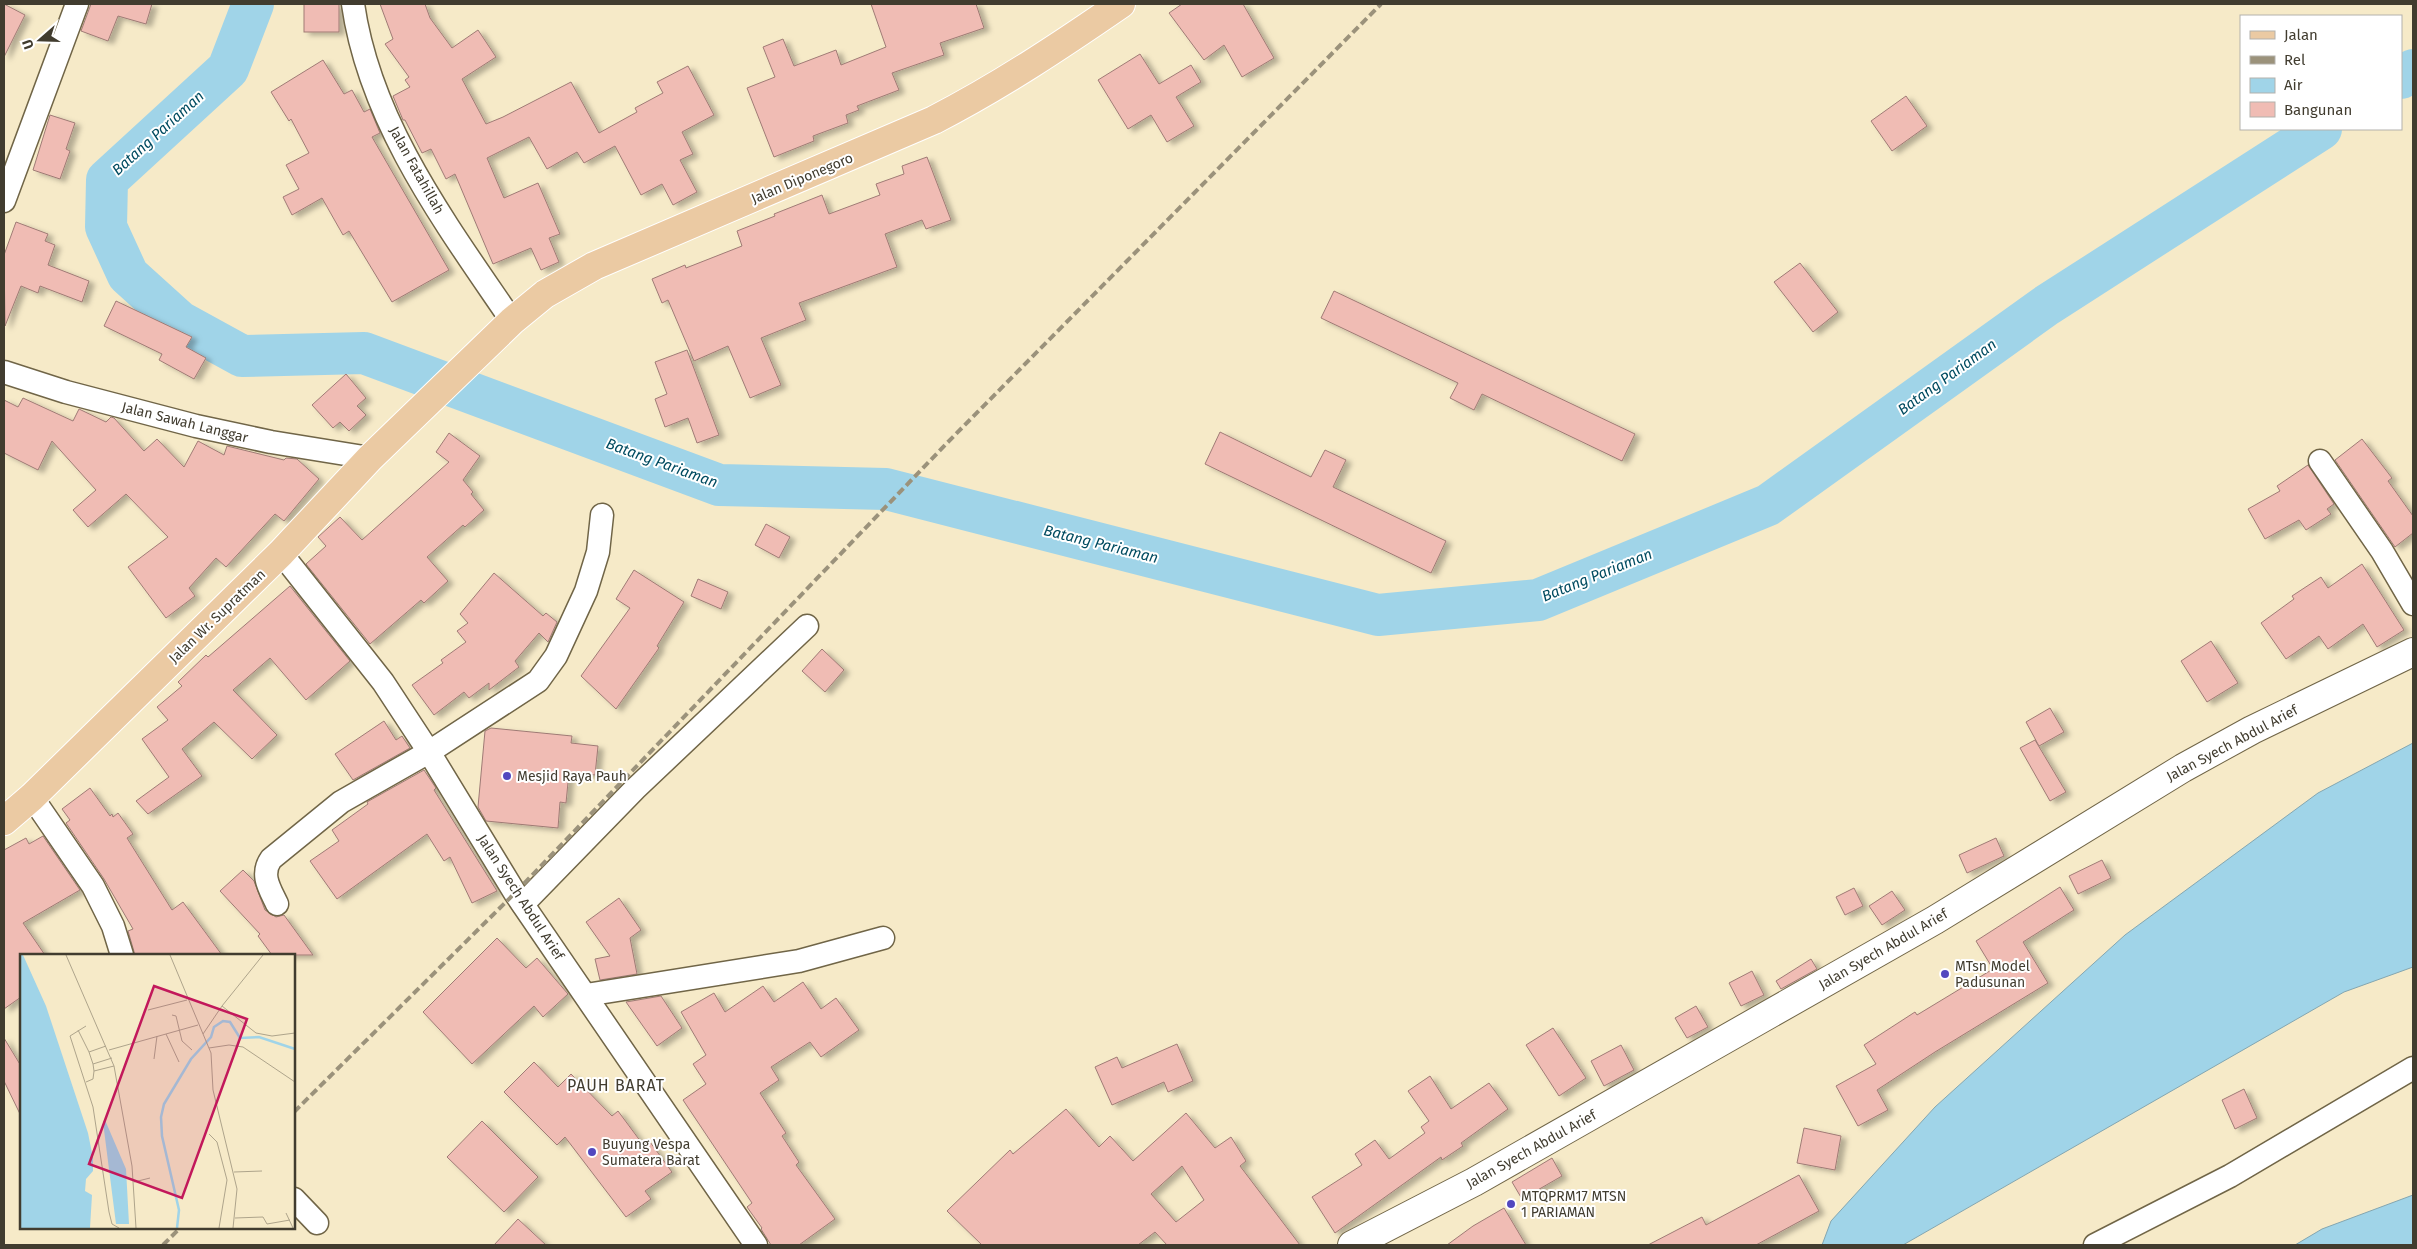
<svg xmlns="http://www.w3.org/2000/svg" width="2417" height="1249" font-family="'Fira Sans',sans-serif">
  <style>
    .water { fill: #a0d4e8; stroke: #84a6b0 }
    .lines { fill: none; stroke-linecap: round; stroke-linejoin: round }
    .river { stroke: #a0d4e8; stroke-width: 42 }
    .building { fill: #f0bcb4; stroke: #9f7b75; fill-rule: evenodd; filter: url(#shadow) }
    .minor-casing { stroke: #706547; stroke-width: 25 }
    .tertiary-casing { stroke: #706547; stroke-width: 30 }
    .primary-casing { stroke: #fff; stroke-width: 30 }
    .minor { stroke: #fff; stroke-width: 22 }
    .tertiary { stroke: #fff; stroke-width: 28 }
    .primary { stroke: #ebcaa3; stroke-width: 28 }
    .rail { stroke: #9b927b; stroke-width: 4; stroke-dasharray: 8 4; stroke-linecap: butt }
    .poi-dot { fill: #5248bf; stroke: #fff; stroke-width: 2 }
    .labels { text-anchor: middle; stroke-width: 4; stroke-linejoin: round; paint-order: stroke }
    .street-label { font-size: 14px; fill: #413c2f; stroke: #fff }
    .poi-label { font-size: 14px; fill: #413c2f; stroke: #fff; text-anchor: start }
    .water-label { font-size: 15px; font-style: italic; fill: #004b60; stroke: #fff }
    .quarter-label { font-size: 16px; letter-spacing: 1px; fill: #413c2f; stroke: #fff }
    .inset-river { fill: none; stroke: #a0d4e8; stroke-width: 2.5 }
    .inset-road { fill: none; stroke: #aea48b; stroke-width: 1 }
    .view { fill: #c2185b; fill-opacity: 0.15; stroke: #c2185b; stroke-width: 2.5 }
    .inset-edge { fill: none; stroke: #413c2f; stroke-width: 2.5 }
  </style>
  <defs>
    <filter id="shadow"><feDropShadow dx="5.5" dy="3" stdDeviation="2.5" flood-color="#0004"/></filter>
  </defs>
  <rect width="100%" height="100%" fill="#f6eac8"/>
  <!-- water -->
  <g class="water">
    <polygon points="2413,743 2413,967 2344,992 1903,1245 1822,1245 1831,1221 1935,1107 2125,935 2318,793"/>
    <polygon points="2413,1195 2413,1245 2295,1245 2322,1229"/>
  </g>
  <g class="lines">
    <!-- river -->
    <g class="river">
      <polyline points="253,4 228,69 107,180 106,227 128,275 180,322 242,356 364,353 719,485 886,489 1378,615 1538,600 1768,505 2047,305 2321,129"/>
      <polyline points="2401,78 2413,70"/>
    </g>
  </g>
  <!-- building -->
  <g class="building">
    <polygon points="4,4 25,15 4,57"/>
    <polygon points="91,4 152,4 146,24 118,16 108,41 81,31"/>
    <rect x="304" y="4" width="35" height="28"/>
    <polygon points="380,4 425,4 430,18 452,48 478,30 496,57 462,79 486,124 503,117 571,82 599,133 637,112 635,108 663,93 657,82 688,66 714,115 682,132 693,154 680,160 697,192 673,205 662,184 641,195 615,146 584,163 577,152 547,169 529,137 487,158 504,198 538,183 560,234 549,238 559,262 541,270 531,248 493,264 455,174 446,179 431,149 422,153 405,120 403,120 393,96 410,87 405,80 409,77 385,44 393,39"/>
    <polygon points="871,4 976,4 984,28 940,43 944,55 892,73 899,90 857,106 859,110 846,115 848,123 813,136 814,141 774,157 747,88 775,77 763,47 783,39 794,66 836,50 841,65 886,47"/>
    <polygon points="1182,4 1243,4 1274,58 1242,77 1224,45 1204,60 1169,13"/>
    <polygon points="1140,54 1159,84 1191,65 1201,82 1176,97 1194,126 1167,142 1151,115 1128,129 1098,80"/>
    <polygon points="323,60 344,94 352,90 364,112 370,109 380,133 372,137 449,270 392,302 349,231 343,235 322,198 292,215 283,197 299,189 286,165 309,153 291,119 289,121 271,92"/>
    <polygon points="1906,96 1927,126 1892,151 1871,121"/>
    <polygon points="50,115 75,123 66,149 70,151 60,179 33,170"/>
    <polygon points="927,157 951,220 926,229 922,220 885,234 897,267 799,303 806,320 761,338 781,385 750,398 728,346 694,361 668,300 662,303 652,279 685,265 686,268 742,246 737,231 775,216 774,214 822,195 829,214 880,195 876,184 904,174 902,166"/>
    <polygon points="16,222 48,234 45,241 55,245 48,265 89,281 82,302 40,286 38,293 21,286 5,326 4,255"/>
    <polygon points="1800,263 1838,312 1813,332 1774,282"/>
    <polygon points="1334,291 1635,434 1622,461 1482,394 1474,410 1450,398 1458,383 1321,318"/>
    <polygon points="116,301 192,337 186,347 206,358 194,379 159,360 162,354 104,326"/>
    <polygon points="687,350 719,435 697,443 688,418 665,427 655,399 667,394 655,362"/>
    <polygon points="346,374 366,398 357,406 366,415 349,431 340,422 333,428 312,405"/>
    <polygon points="23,398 73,421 79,409 106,422 111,417 114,418 144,451 157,439 184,467 198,441 224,455 227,446 284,460 286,458 297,459 319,479 284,521 275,514 226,567 216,558 189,588 195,596 166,618 128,567 168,537 126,494 88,527 73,510 96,490 52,441 38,470 4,453 4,400 18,407"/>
    <polygon points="1220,432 1311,477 1325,450 1346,460 1333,487 1446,541 1431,573 1205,464"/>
    <polygon points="449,433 480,456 463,480 473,492 471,494 484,510 465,527 463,525 427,557 448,581 424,603 421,600 370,644 306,564 326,546 318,537 340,517 362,540 449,462 436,452"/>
    <polygon points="2362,439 2392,478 2388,481 2413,516 2413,533 2395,547 2335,460"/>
    <polygon points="2308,465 2334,504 2327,509 2331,514 2306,530 2299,520 2265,539 2248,509 2280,491 2277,486"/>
    <polygon points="766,524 790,537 779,558 755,545"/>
    <polygon points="2362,564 2404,630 2377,647 2363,624 2328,649 2319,636 2286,659 2261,623 2294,599 2292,596 2321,577 2328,588"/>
    <polygon points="634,570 684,602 657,646 659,648 616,709 581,676 630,608 616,599"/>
    <polygon points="494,573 543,616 546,613 557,622 548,642 539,633 515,661 519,667 489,690 489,683 469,698 464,692 434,715 412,685 443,663 441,660 466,642 457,631 468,623 460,614"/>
    <polygon points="698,579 728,592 721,609 691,596"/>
    <polygon points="290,586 350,661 306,700 270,658 233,690 277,735 252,759 214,722 182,749 202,776 148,814 136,801 169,777 142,739 168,720 157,707 182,686 178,682 206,655 208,657"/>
    <polygon points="2211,641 2238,683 2207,702 2181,661"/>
    <polygon points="822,649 844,670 825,692 802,671"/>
    <polygon points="2050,708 2064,732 2039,746 2026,722"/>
    <polygon points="384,721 396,740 402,736 410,748 353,780 335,754"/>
    <polygon points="491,728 572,736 571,743 598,746 595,775 569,772 566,803 560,802 558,828 486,821 478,807 485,731"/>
    <polygon points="2035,740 2066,792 2050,801 2020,748"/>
    <polygon points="424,770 436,788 434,790 497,891 472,903 450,857 444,861 427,834 337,899 310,861 339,841 332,830 368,804 367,802"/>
    <polygon points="90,788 110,816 112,814 113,817 118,813 133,834 127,838 172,910 183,902 222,955 135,955 128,931 133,929 104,879 66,823 70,820 62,809"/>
    <polygon points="43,836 80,890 23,923 45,955 21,955 21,997 4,1009 4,850 26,838 29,844"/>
    <polygon points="1996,838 2004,856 1967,873 1959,855"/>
    <polygon points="2102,860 2111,878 2078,894 2069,876"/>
    <polygon points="243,870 254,881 265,910 276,917 284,915 313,955 272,955 258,936 260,934 220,891"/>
    <polygon points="2060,887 2074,910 2023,942 2048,983 1935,1052 1877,1090 1888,1110 1858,1126 1836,1086 1876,1064 1864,1045 1915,1012 1917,1015 1993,969 1976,941"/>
    <polygon points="1854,888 1863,906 1845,915 1836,897"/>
    <polygon points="1892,891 1905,910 1882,925 1869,906"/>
    <polygon points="619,898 641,930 630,938 637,974 600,980 595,959 610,956 586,922"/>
    <polygon points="497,938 526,968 537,958 568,994 543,1017 534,1006 472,1064 423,1012"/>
    <polygon points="1811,959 1817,969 1781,989 1776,981"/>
    <polygon points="1752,971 1764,995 1741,1006 1729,983"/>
    <polygon points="803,982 821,1009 836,998 859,1030 821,1057 810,1042 771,1067 779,1080 760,1093 786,1133 782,1136 799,1162 796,1165 835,1219 799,1245 771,1245 761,1229 762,1228 747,1207 752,1203 683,1100 706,1084 693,1064 706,1055 681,1012 714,993 725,1012 763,986 774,1002"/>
    <polygon points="661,996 682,1028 657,1046 626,1002"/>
    <polygon points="1696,1006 1708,1027 1687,1038 1675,1018"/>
    <polygon points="1553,1028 1586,1078 1559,1096 1526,1045"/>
    <polygon points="4,1038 21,1066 21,1116 4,1081"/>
    <polygon points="1177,1044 1193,1081 1168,1092 1164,1082 1112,1105 1095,1067 1117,1057 1122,1068"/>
    <polygon points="1621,1045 1634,1070 1604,1086 1591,1061"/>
    <polygon points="534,1062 558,1087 571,1074 612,1116 618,1111 644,1146 650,1142 672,1172 645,1191 651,1199 626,1217 565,1137 557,1145 504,1092"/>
    <polygon points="1430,1076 1451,1109 1489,1083 1508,1109 1461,1143 1463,1146 1442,1160 1441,1157 1335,1233 1312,1197 1362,1165 1355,1154 1375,1140 1389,1159 1425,1133 1421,1127 1429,1121 1408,1091"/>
    <polygon points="2244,1089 2257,1118 2235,1129 2222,1100"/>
    <path d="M1066 1109 1099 1147 1110 1136 1133 1161 1186 1113 1215 1148 1231 1137 1246 1161 1240 1166 1300 1245H1167L1155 1232 1138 1245H982L947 1211 1010 1150 1013 1154ZM1182 1166 1204 1200 1176 1222 1151 1194Z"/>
    <polygon points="482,1121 538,1177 504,1212 447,1157"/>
    <polygon points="1804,1128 1841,1136 1835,1170 1797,1163"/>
    <polygon points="1552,1158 1562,1176 1522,1199 1512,1182"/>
    <polygon points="1799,1175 1819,1211 1756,1245 1648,1245 1702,1217 1706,1225"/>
    <polygon points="1504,1208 1526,1245 1447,1245 1473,1226"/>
    <polygon points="518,1219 546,1245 494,1245"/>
  </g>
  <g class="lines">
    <defs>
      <g id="minor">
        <path d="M353 4C370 123 446 224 512 321"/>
        <polyline points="4,201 77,4"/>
        <polyline points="4,372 66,392 196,426 271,442 370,458"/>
        <polyline points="2320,461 2382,551 2413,604"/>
        <polyline points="281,553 383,682 429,752 515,893 756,1245"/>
        <polyline points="32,797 93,886 113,926 122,955"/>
        <path d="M277 904C270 889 260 875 271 859L341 802 429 752 538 681 556 656 586 591 598 552 602 515"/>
        <polyline points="523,904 635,789 807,626"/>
        <polyline points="586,995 799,961 883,938"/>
        <polyline points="294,1199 317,1223"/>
        <polyline points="2095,1245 2230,1176 2413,1068"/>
      </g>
      <polyline id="tertiary" points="1352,1245 1474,1182 1935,920 2183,768 2252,730 2413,652"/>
      <path id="primary" d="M4 821 32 797 281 553 370 458 512 321 545 294 594 266 934 120C1000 86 1060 46 1121 4"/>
    </defs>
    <!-- minor casing -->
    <use href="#minor" class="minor-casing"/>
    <!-- tertiary casing -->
    <use href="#tertiary" class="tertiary-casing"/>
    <!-- primary casing -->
    <use href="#primary" class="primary-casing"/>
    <!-- minor -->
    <use href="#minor" class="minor"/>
    <!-- tertiary -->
    <use href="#tertiary" class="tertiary"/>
    <!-- primary -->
    <use href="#primary" class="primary"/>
    <!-- rail -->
    <g class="rail">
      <polyline points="294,1112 515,893 947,443 1381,4"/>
      <polyline points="163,1245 180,1228"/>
    </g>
  </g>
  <!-- markers -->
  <g class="poi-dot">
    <circle cx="507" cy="776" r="5"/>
    <circle cx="1945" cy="974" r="5"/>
    <circle cx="592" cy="1152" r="5"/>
    <circle cx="1511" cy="1204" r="5"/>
  </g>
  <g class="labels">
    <!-- street labels -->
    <g class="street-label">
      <text transform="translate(417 170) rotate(61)" y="5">Jalan Fatahillah</text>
      <text transform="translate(802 178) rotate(-23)" y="5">Jalan Diponegoro</text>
      <text transform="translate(185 422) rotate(14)" y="5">Jalan Sawah Langgar</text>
      <text transform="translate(217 616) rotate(-44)" y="5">Jalan Wr. Supratman</text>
      <text transform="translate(2232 743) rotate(-28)" y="5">Jalan Syech Abdul Arief</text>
      <text transform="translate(521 897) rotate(57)" y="5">Jalan Syech Abdul Arief</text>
      <text transform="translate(1883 949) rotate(-30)" y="5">Jalan Syech Abdul Arief</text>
      <text transform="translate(1531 1149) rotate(-29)" y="5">Jalan Syech Abdul Arief</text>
    </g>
    <!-- poi labels -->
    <g class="poi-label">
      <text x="517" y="781">Mesjid Raya Pauh</text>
      <text x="1955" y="971">MTsn Model<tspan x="1955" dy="16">Padusunan</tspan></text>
      <text x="602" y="1149">Buyung Vespa<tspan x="602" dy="16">Sumatera Barat</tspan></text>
      <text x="1521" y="1201">MTQPRM17 MTSN<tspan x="1521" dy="16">1 PARIAMAN</tspan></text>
    </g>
    <!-- water labels -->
    <g class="water-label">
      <text transform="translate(158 133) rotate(-42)" y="5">Batang Pariaman</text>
      <text transform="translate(1947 377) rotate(-36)" y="5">Batang Pariaman</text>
      <text transform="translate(662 463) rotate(20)" y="5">Batang Pariaman</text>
      <text transform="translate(1101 544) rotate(14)" y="5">Batang Pariaman</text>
      <text transform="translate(1597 575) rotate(-22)" y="5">Batang Pariaman</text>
    </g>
    <!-- quarter labels -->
    <g class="quarter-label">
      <text x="616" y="1091">PAUH BARAT</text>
    </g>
  </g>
  <!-- overview -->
  <g transform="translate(20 954)">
    <rect width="275" height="275" fill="#f6eac8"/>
    <path d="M0 1H3L26 52 68 179 73 204V217L66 225 65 237 72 241 70 274H0ZM85 166 106 215 109 270H96L83 168Z" fill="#a0d4e8"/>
    <path class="inset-river" d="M157 274 159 256 142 182 141 163 144 150 171 105 191 83 194 73 203 67 210 68 220 84 239 83 275 95"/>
    <path class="inset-road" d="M46 1 94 112 112 212 116 274M150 1 191 99 193 136 217 235 213 274M202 52 243 1M128 56 167 46M152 61 156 62 162 87 172 96M66 72 50 82 73 153 89 258 92 270 99 274M58 76 69 98M146 80 159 108M183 80 202 52 236 79 252 82 275 79M189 94 209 91 223 93 275 128M89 96 178 71M92 104 73 110 74 117 94 112M134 105 137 82M73 110 69 98 86 92M66 128 73 125 74 117M189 180 197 188 207 226 199 274M214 218 242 217M114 228 130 224M266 259 273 274M215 264 243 263 247 270 270 266"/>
    <path class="view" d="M134 32 227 65 162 244 69 210Z"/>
    <rect width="275" height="275" class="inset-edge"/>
  </g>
  <!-- border -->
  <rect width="2417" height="1249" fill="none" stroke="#413c2f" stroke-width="10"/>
  <!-- legend -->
  <rect x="2240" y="15" width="162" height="115" fill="#ffffff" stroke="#b3b1ac"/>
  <rect x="2250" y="31" width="25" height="8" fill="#ebcaa3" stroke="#b3b1ac"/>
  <text x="2284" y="40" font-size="15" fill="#413c2f">Jalan</text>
  <rect x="2250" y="56" width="25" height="8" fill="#9b927b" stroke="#b3b1ac"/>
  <text x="2284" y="65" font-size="15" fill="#413c2f">Rel</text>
  <rect x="2250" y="78" width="25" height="15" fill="#a0d4e8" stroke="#b3b1ac"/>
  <text x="2284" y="90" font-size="15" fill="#413c2f">Air</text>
  <rect x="2250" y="102" width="25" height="15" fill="#f0bcb4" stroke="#b3b1ac"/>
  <text x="2284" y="115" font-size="15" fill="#413c2f">Bangunan</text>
  <!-- north arrow -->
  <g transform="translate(40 40) rotate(250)" stroke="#ffffff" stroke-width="4" paint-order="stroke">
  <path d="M0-4L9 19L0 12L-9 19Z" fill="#413c2f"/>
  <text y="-8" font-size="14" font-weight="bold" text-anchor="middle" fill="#413c2f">U</text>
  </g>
</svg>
